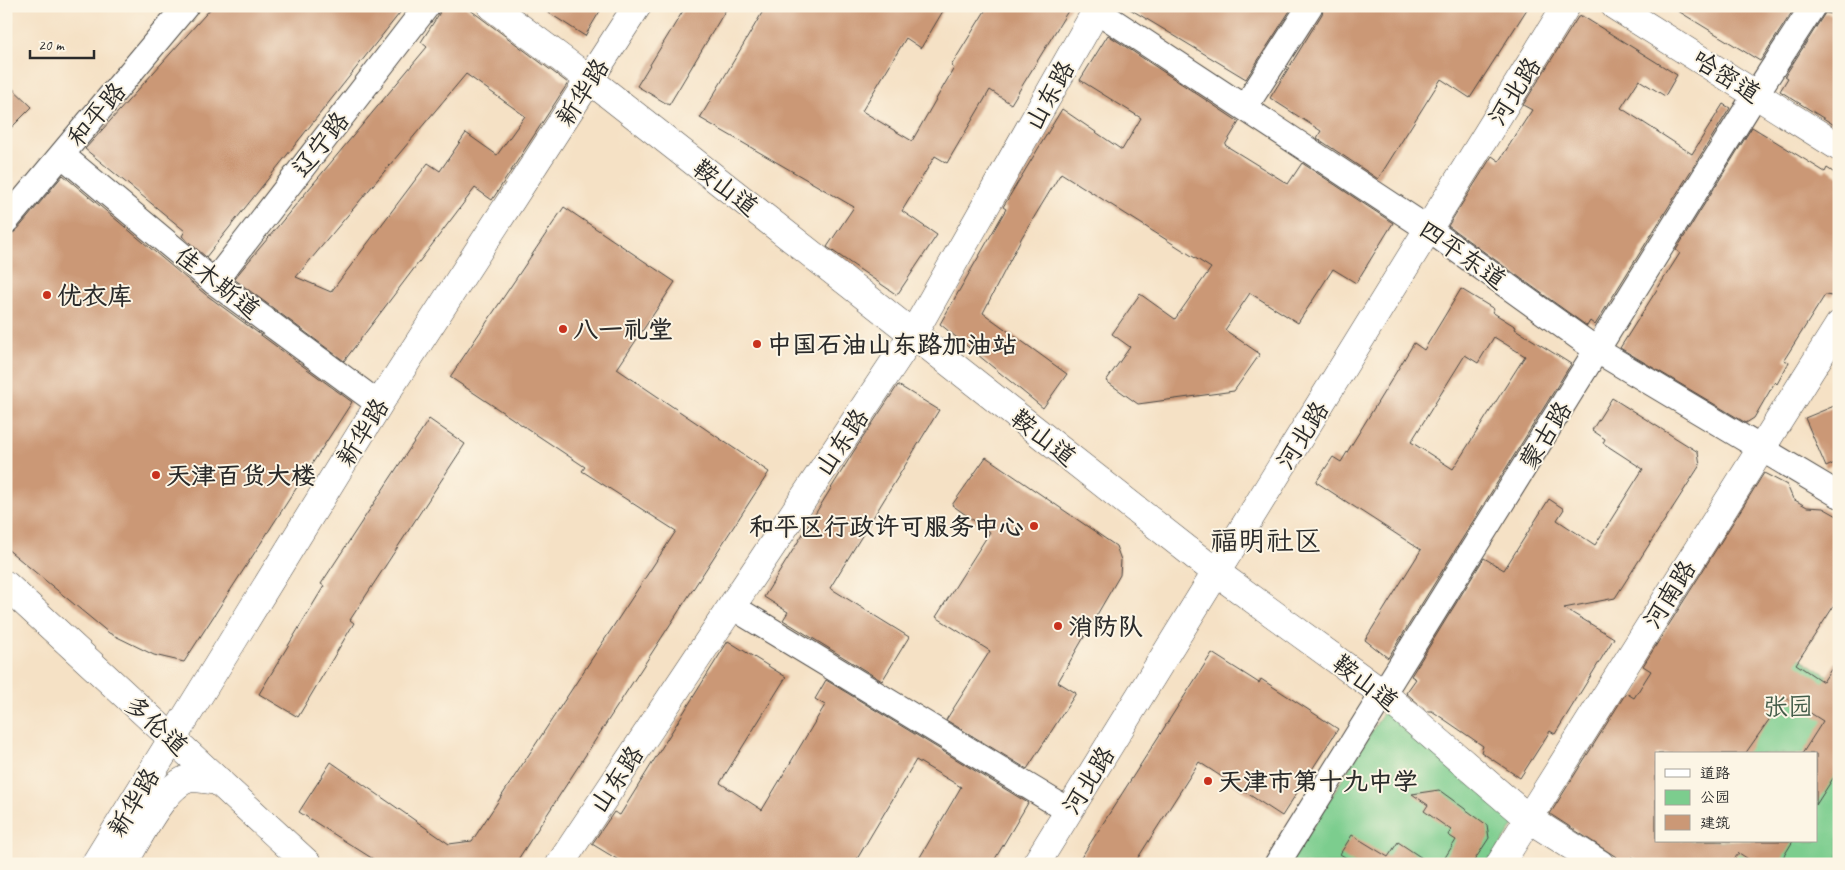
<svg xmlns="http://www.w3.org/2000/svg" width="1845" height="870" font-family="Caveat,'LXGW WenKai TC',sans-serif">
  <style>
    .green { fill: #7ccd8e; stroke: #547c5c }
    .building { fill: #cb9876; fill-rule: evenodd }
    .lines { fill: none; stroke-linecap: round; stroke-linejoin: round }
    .street-casing { stroke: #494642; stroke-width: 27 }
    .secondary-casing { stroke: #494642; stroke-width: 29 }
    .street { stroke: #fff; stroke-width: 25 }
    .secondary { stroke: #fff; stroke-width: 28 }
    .poi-dot { fill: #c8321e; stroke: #fcf5e5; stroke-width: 2 }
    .labels { text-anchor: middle; stroke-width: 4; stroke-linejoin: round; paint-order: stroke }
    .street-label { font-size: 25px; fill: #2b2b2b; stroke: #fcf5e5 }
    .poi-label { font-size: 25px; font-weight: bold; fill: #2b2b2b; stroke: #fcf5e5; text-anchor: start }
    .park-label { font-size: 25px; fill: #435c49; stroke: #fcf5e5 }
    .quarter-label { font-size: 28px; fill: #2b2b2b; stroke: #fcf5e5 }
  </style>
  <rect width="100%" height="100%" fill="#fcf5e5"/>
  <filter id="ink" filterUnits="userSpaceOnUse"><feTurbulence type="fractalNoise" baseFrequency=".02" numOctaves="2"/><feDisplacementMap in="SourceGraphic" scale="10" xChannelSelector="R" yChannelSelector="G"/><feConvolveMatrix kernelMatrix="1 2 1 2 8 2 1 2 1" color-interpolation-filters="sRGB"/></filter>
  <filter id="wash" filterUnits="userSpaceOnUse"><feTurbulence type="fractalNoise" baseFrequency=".0096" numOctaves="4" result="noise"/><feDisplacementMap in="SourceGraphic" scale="20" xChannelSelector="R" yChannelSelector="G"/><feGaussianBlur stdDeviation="1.12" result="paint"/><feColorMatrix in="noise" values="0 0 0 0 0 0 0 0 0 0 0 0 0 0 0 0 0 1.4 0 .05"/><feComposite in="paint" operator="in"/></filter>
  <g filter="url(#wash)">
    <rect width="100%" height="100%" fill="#f5e1c5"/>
    <!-- green -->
    <g class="green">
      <polygon points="1773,641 1839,683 1839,864 1634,864 1656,828 1656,841 1816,841 1816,754 1703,754"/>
      <polygon points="1388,705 1523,812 1488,864 1290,864"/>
    </g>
    <g id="blocks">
      <!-- building -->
      <g class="building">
        <polygon points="213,6 409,6 405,11 403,9 206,257 182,236 185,231 85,149"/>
        <path d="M441 6H465L568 83 492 200 475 188 344 361 234 279 427 47 421 42 439 14ZM466 74 525 116 497 155 466 133 440 171 428 163 331 292 296 277Z"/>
        <polygon points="538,6 603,6 585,36"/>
        <polygon points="686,6 728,6 669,105 637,86"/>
        <polygon points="766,6 946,6 921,48 906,38 862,111 912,141 954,68 951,66 988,6 1071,6 1011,104 990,90 947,163 935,156 902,211 937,235 897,295 827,247 854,207 700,118"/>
        <polygon points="1125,6 1293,6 1246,79"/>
        <polygon points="1324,6 1529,6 1470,98 1441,79 1378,179 1317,138 1321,131 1270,98 1322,14"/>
        <polygon points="1670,6 1796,6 1760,61"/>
        <polygon points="1825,13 1839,15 1839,128 1780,91 1788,78 1785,76"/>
        <polygon points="1582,16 1677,75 1665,96 1639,80 1621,108 1692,154 1723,104 1730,108 1595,325 1590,321 1587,326 1448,226 1492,156 1499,161 1532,110 1523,105 1578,17"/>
        <polygon points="1108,35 1239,122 1225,145 1288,184 1302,163 1393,223 1356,283 1333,269 1298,323 1250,293 1225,330 1260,354 1234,391 1138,404 1106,381 1130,347 1112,334 1140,294 1175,319 1211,268 1061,173 1022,237 983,313 1067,374 1043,408 940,324 1006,209 1003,207 1062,109 1122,150 1141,118 1080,80"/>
        <polygon points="6,82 32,107 6,133"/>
        <polygon points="1752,127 1825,172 1827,168 1839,176 1839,285 1832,296 1825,295 1784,360 1789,362 1777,384 1775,382 1754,418 1746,423 1620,348 1680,253 1676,250"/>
        <polygon points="63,175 205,294 352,402 184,662 154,655 109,633 6,548 6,238 17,230"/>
        <polygon points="564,207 675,282 617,369 769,472 515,864 381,864 299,812 331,762 449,844 472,841 676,531 582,471 585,467 450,377"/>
        <path d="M1461 289 1494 309 1492 312 1516 327 1515 329 1571 364 1388 658 1365 640 1421 550 1316 482 1333 457 1341 462 1414 343 1424 350ZM1494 337 1525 356 1453 469 1411 442 1465 355 1478 363Z"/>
        <polygon points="898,385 939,410 830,588 909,637 882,681 783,620 788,612 764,597 854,451"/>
        <polygon points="1612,398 1698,452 1700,465 1615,598 1564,608 1614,638 1555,734 1550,731 1520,778 1481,752 1483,746 1432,711 1427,711 1406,693 1416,679 1411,676 1484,558 1504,570 1549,499 1564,509 1557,520 1595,545 1643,469 1603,443 1605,439 1592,430"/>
        <polygon points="1839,404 1839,461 1826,467 1805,418"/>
        <polygon points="429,419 465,444 350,620 354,623 298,717 259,694 324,586 321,584"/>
        <polygon points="986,457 1116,546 1121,560 1120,575 1058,682 1076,693 1027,769 946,720 990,651 936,617 990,532 952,505"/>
        <polygon points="1764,473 1787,485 1793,499 1807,507 1823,508 1839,517 1839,598 1796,664 1823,682 1839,657 1839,769 1816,805 1816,754 1802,754 1823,721 1785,697 1745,754 1656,754 1656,841 1793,841 1779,864 1756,864 1739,853 1730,864 1643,864 1632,857 1627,864 1550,814 1626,693 1634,698 1651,671 1643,666"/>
        <polygon points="728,641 786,677 720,783 762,810 825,705 815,699 826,680 1028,803 992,864 916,864 961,787 916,760 854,864 625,864 592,844 614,812 620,815"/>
        <polygon points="1212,653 1259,683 1261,679 1338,729 1282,816 1199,762 1134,864 1077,864"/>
        <polygon points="1439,790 1487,825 1489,838 1472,864 1441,864 1456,840 1448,835 1451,830 1424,811 1428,805 1412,794"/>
        <polygon points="1352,835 1388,857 1398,842 1431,864 1356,864 1340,854"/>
      </g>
    </g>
  </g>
  <g filter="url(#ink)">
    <use href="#blocks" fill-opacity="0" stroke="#494642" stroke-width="1"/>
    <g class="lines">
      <defs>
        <g id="street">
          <polyline points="1090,6 1428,229 1598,351 1839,495"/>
          <polyline points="1245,107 1310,6"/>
          <polyline points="62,155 214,282 379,404"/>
          <polyline points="6,221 186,6"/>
          <polyline points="214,282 427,6"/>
          <polyline points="731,606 1069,811"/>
          <polyline points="1277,864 1756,94 1813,6"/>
        </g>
        <g id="secondary">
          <polyline points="491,6 590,80 1217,573 1382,693 1529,819 1600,864"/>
          <polyline points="1615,6 1839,147"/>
          <polyline points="6,585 308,864"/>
          <polyline points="95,864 379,404 637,6"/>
          <path d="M123 864C137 842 165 781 192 778 200 778 210 780 219 781"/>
          <polyline points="560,864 913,334 1099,6"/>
          <polyline points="1036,864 1566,6"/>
          <polyline points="1500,864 1839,325"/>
        </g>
      </defs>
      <!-- street casing -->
      <use href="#street" class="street-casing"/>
      <!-- secondary casing -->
      <use href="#secondary" class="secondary-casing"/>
      <!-- street -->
      <use href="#street" class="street"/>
      <!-- secondary -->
      <use href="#secondary" class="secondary"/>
    </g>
  </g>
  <!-- markers -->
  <g class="poi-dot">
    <circle cx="47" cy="295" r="5"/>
    <circle cx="563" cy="329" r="5"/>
    <circle cx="757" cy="344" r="5"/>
    <circle cx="156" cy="475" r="5"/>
    <circle cx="1034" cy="526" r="5"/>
    <circle cx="1058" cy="626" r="5"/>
    <circle cx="1208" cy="781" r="5"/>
  </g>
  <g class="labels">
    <!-- street labels -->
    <g class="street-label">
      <text transform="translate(1727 76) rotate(32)" y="9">哈密道</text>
      <text transform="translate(1514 91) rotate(-58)" y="9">河北路</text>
      <text transform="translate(582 92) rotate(-57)" y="9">新华路</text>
      <text transform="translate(1049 95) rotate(-61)" y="9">山东路</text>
      <text transform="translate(96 114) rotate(-50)" y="9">和平路</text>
      <text transform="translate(320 144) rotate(-52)" y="9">辽宁路</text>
      <text transform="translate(726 187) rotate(38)" y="9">鞍山道</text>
      <text transform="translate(1463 254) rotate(35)" y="9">四平东道</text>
      <text transform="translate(218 282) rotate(38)" y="9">佳木斯道</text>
      <text transform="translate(362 432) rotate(-58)" y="9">新华路</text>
      <text transform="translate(1302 435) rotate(-58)" y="9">河北路</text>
      <text transform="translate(1545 435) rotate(-58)" y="9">蒙古路</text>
      <text transform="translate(1044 437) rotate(38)" y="9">鞍山道</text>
      <text transform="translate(841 442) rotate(-56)" y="9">山东路</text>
      <text transform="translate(1669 594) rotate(-58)" y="9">河南路</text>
      <text transform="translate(1366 682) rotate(37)" y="9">鞍山道</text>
      <text transform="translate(157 725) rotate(42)" y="9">多伦道</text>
      <text transform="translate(616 779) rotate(-56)" y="9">山东路</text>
      <text transform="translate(1088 780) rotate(-58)" y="9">河北路</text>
      <text transform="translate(133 802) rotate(-59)" y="9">新华路</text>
    </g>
    <!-- poi labels -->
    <g class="poi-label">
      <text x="57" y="304">优衣库</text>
      <text x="573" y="338">八一礼堂</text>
      <text x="767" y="353">中国石油山东路加油站</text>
      <text x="166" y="484">天津百货大楼</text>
      <text x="1024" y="535" text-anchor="end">和平区行政许可服务中心</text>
      <text x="1068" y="635">消防队</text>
      <text x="1218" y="790">天津市第十九中学</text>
    </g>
    <!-- park labels -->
    <g class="park-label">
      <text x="1788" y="715">张园</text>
    </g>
    <!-- quarter labels -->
    <g class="quarter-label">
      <text x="1266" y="550">福明社区</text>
    </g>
  </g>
  <!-- margin -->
  <rect width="1845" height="870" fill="none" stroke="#fcf5e5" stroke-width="25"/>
  <!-- legend -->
  <rect x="1655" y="752" width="162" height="90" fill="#fcf5e5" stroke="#a8a49b"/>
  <rect x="1665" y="769" width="25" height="8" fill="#ffffff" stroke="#a8a49b"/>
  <text x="1700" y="778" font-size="15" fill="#2b2b2b">道路</text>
  <rect x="1665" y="790" width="25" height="15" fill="#7ccd8e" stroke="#a8a49b"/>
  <text x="1700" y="802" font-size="15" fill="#2b2b2b">公园</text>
  <rect x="1665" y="815" width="25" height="15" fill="#cb9876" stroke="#a8a49b"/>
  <text x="1700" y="828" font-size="15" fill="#2b2b2b">建筑</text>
  <!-- scale -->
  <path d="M30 50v8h64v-8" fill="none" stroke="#2b2b2b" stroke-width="2.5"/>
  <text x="38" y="50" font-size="15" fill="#2b2b2b" stroke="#fcf5e5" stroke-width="4" paint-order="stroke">20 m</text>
</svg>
